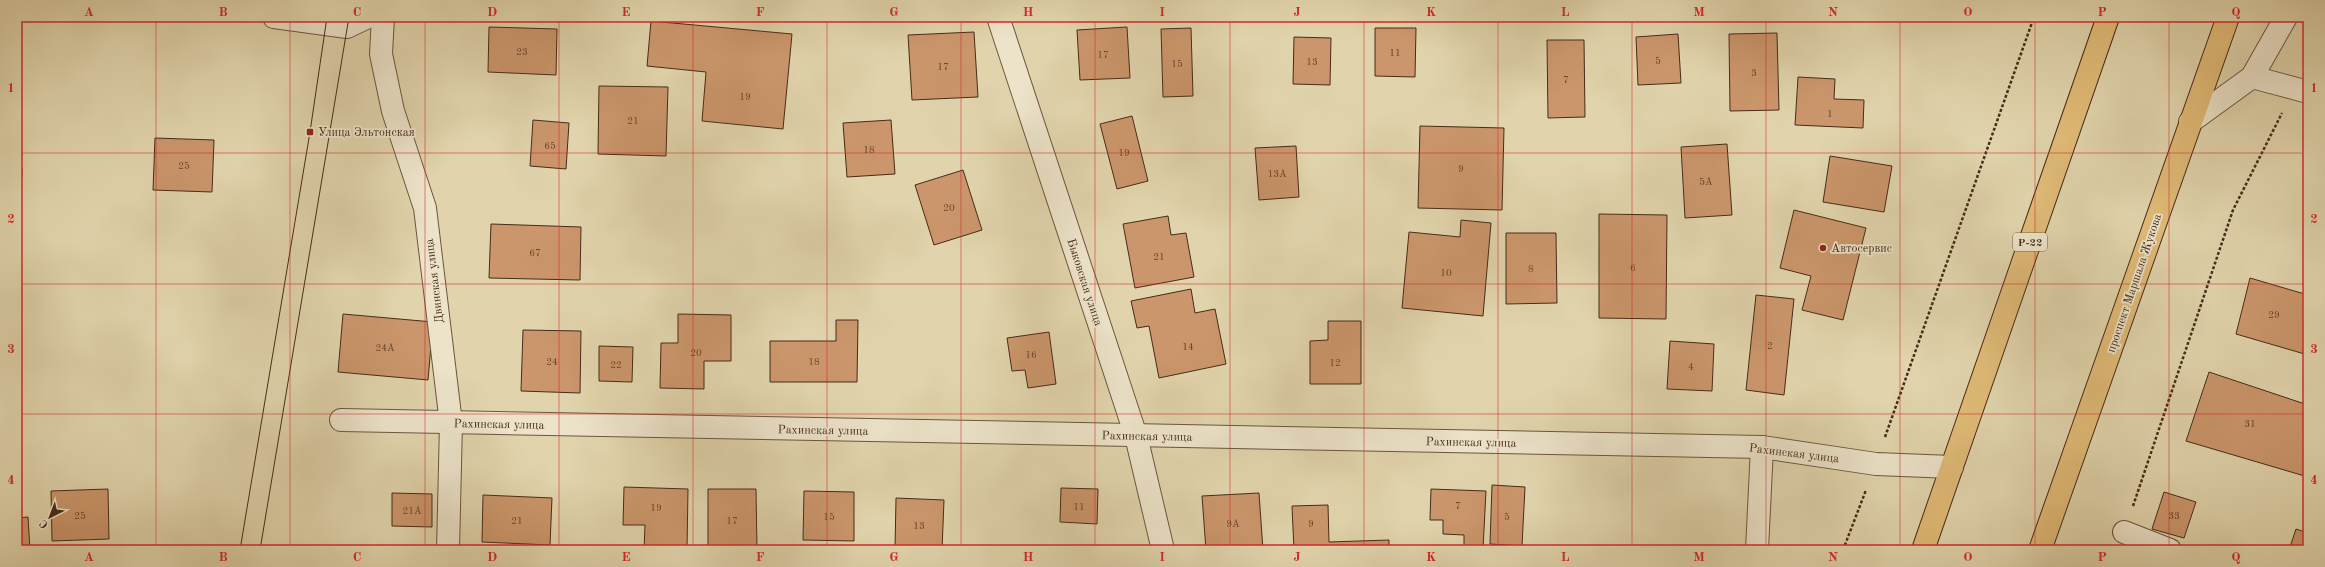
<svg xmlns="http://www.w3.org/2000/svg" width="2325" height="567" font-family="'Old Standard TT',serif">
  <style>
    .building { fill: #cb966b; stroke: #472b18 }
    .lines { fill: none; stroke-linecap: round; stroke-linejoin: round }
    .minor-casing { stroke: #6e553d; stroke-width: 24 }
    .highway-casing { stroke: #472b18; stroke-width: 24 }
    .path { stroke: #472b18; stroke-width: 2.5; stroke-dasharray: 3 2; stroke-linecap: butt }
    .minor { stroke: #ece3c9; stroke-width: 22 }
    .highway { stroke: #e0ba76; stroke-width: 22 }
    .tram { stroke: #472b18; stroke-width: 1 }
    .grid { fill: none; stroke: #d62828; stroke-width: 1; stroke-opacity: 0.55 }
    .poi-dot { fill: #8f2418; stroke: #ece3c9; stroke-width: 1.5 }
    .labels { text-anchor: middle; stroke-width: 3.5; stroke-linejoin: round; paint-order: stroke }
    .number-label { font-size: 10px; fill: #68462d }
    .shield { fill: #ece3c9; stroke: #78624d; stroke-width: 1 }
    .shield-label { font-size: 11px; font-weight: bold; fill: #472b18 }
    .poi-label { font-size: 12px; fill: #472b18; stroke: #ece3c9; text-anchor: start }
    .street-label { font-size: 12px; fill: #472b18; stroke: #ece3c9 }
    .neatline { fill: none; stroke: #d62828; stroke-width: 1.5 }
    .grid-label { font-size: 13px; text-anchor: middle; font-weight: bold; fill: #d62828 }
  </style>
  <rect width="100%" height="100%" fill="#e1d4ac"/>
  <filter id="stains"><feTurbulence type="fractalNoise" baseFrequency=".005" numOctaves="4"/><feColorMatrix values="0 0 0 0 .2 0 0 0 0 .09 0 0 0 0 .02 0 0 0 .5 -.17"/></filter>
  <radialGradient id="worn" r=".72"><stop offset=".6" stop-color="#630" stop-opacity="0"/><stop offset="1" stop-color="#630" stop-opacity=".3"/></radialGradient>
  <!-- building -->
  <g class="building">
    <polygon points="651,21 792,34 783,129 702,121 706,72 647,66"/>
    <polygon points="489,27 557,29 556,75 488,72"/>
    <polygon points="1127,27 1130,78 1080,80 1077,30"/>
    <polygon points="1191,28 1193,96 1163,97 1161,29"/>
    <polygon points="1375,28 1416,28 1415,77 1375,76"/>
    <polygon points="974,32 978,97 912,100 908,35"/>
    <polygon points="1777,33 1779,110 1730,111 1729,34"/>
    <polygon points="1678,34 1681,83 1638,85 1636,37"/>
    <polygon points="1294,37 1331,38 1330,85 1293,84"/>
    <polygon points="1547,40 1584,40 1585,117 1548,118"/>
    <polygon points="1798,77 1835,79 1834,99 1864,100 1863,128 1795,125"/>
    <polygon points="599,86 668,87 666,156 598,154"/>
    <polygon points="1132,116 1148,181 1117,189 1100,124"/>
    <polygon points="533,120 569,123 566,169 530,166"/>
    <polygon points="891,120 895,174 847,177 843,123"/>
    <polygon points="1420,126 1504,128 1502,210 1418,208"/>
    <polygon points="155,138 214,140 212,192 153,190"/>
    <polygon points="1727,144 1732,215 1685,218 1681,147"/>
    <polygon points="1296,146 1299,197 1259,200 1255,148"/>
    <polygon points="1830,156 1892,166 1884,212 1823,202"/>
    <polygon points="17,168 22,168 19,242 17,242"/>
    <polygon points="963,170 982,230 934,245 915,185"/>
    <polygon points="1794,210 1866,228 1843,320 1802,310 1811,276 1780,268"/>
    <polygon points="1599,214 1667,215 1666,319 1599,318"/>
    <polygon points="1168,216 1171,235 1186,233 1194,277 1135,288 1123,224"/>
    <polygon points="1461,220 1491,223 1483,316 1402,308 1409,232 1460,237"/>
    <polygon points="491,224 581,227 580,280 489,278"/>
    <polygon points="1506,233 1556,233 1557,303 1506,304"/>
    <polygon points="2250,278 2308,295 2308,355 2236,334"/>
    <polygon points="1191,289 1195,313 1215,309 1226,364 1159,378 1149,326 1137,328 1131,301"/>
    <polygon points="1756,295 1794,299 1784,395 1746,390"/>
    <polygon points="343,314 433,322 428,380 338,372"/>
    <polygon points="678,314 731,315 731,361 704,361 704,389 660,388 661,343 678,343"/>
    <polygon points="836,320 858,320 857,382 770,382 770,341 836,341"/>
    <polygon points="1328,321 1361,321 1361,384 1310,384 1310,341 1328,340"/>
    <polygon points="523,330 581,331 580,393 521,391"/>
    <polygon points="1049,332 1056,384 1028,388 1025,370 1012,371 1007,338"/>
    <polygon points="1670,341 1714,344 1712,391 1667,389"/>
    <polygon points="599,346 633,347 632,382 599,381"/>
    <polygon points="2209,372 2308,405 2308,477 2186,441"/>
    <polygon points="1492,485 1525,487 1522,546 1490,544"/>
    <polygon points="624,487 688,489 687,550 644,550 645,525 623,525"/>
    <polygon points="1061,488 1098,489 1097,524 1060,522"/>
    <polygon points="108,489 109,539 52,541 51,491"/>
    <polygon points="708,489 756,489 757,550 708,550"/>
    <polygon points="1431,489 1486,491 1483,549 1464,548 1464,535 1443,534 1443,520 1430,520"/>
    <polygon points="804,491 854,492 854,541 803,540"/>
    <polygon points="2164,492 2196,502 2184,538 2152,529"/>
    <polygon points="392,493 432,494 432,527 392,526"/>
    <polygon points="1259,493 1263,550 1206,550 1202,496"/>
    <polygon points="483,495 552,498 550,545 482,542"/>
    <polygon points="896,498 944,500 942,550 895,550"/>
    <polygon points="1328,505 1329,542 1389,540 1389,550 1294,550 1292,506"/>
    <polygon points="28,517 30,550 17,550 17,518"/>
    <polygon points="2296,529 2308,533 2308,550 2289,550"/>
  </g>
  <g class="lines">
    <defs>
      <g id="minor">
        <polyline points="274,17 347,27 368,17"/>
        <polyline points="383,17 381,54 393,111 425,208 451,423 448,550"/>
        <polyline points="998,17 1136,436 1163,550"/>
        <polyline points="2252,77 2308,92"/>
        <polyline points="2190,122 2252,77 2286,17"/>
        <polyline points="341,420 1762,447 1876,464 1952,467"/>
        <polyline points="2124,532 2170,550"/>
        <polyline points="1757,550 1762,447"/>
      </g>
      <g id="highway">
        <polyline points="1923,550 2108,17"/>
        <polyline points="2040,550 2228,17"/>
      </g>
    </defs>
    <!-- minor casing -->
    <use href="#minor" class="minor-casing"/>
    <!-- highway casing -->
    <use href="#highway" class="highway-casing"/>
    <!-- path -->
    <g class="path">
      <polyline points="1885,437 2034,17"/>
      <polyline points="2133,506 2233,210 2282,113"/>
      <polyline points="1843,550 1866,490"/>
    </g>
    <!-- minor -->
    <use href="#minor" class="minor"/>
    <!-- highway -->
    <use href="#highway" class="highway"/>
    <!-- tram -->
    <g class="tram">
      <polyline points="240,550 310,132 327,17"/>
      <polyline points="260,550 349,17"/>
    </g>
  </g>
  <!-- grid -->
  <path class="grid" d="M156 17V550M290 17V550M425 17V550M559 17V550M693 17V550M827 17V550M961 17V550M1095 17V550M1230 17V550M1364 17V550M1498 17V550M1632 17V550M1766 17V550M1900 17V550M2035 17V550M2169 17V550M17 153H2308M17 284H2308M17 414H2308"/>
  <!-- markers -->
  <g class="poi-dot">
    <rect x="306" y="128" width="8" height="8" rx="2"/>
    <circle cx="1823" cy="248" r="4"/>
  </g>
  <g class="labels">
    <!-- number labels -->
    <g class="number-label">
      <text x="522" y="55">23</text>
      <text x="1395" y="56">11</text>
      <text x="1103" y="58">17</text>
      <text x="1658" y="64">5</text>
      <text x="1312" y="65">13</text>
      <text x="1177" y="67">15</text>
      <text x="943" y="70">17</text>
      <text x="1754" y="76">3</text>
      <text x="1566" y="83">7</text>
      <text x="745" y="100">19</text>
      <text x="1830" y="117">1</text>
      <text x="633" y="124">21</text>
      <text x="550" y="149">65</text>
      <text x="869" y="153">18</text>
      <text x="1124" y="156">19</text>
      <text x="184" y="169">25</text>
      <text x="1461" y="172">9</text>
      <text x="1277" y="177">13А</text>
      <text x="1706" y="185">5А</text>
      <text x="949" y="211">20</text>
      <text x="535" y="256">67</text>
      <text x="1159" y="260">21</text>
      <text x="1633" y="271">6</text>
      <text x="1531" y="272">8</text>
      <text x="1446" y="276">10</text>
      <text x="2274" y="318">29</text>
      <text x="1770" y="349">2</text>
      <text x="1188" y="350">14</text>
      <text x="385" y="351">24А</text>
      <text x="696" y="356">20</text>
      <text x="1031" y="358">16</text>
      <text x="552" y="365">24</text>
      <text x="814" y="365">18</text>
      <text x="1335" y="366">12</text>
      <text x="616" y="368">22</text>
      <text x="1691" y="370">4</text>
      <text x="2250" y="427">31</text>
      <text x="1458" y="509">7</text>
      <text x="1079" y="510">11</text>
      <text x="656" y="511">19</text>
      <text x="412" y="514">21А</text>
      <text x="80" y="519">25</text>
      <text x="2174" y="519">33</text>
      <text x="829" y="520">15</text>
      <text x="1507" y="520">5</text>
      <text x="517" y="524">21</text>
      <text x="732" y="524">17</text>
      <text x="1233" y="527">9А</text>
      <text x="1311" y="527">9</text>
      <text x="919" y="529">13</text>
    </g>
    <!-- shield labels -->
    <rect class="shield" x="2013" y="233" width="34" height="18" rx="3"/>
    <g class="shield-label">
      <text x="2030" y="246">Р-22</text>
    </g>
    <!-- poi labels -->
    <g class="poi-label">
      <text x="318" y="136">Улица Эльтонская</text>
      <text x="1831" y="252">Автосервис</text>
    </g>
    <!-- street labels -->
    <g class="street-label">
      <text transform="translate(434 281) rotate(-97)" y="4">Двинская улица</text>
      <text transform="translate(1085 282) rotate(72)" y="4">Быковская улица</text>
      <text transform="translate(2134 283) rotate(-71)" y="4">проспект Маршала Жукова</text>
      <text transform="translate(499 424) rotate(1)" y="4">Рахинская улица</text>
      <text transform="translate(823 430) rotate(1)" y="4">Рахинская улица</text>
      <text transform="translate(1147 436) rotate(1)" y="4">Рахинская улица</text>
      <text transform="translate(1471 442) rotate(1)" y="4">Рахинская улица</text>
      <text transform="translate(1794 453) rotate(7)" y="4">Рахинская улица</text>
    </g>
  </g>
  <!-- margin -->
  <rect width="2325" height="567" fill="none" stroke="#e1d4ac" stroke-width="44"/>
  <!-- north arrow -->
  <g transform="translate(50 517) rotate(222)" stroke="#ece3c9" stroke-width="3" paint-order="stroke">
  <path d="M0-3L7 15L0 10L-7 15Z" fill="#472b18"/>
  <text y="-6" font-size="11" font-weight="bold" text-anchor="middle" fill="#472b18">С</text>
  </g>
  <rect x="22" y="22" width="2281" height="523" class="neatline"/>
  <g class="grid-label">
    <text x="89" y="16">A</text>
    <text x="223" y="16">B</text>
    <text x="357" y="16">C</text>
    <text x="492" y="16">D</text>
    <text x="626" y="16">E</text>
    <text x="760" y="16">F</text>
    <text x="894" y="16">G</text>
    <text x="1028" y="16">H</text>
    <text x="1162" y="16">I</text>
    <text x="1297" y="16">J</text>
    <text x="1431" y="16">K</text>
    <text x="1565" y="16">L</text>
    <text x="1699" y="16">M</text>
    <text x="1833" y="16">N</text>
    <text x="1968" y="16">O</text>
    <text x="2102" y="16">P</text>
    <text x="2236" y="16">Q</text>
    <text x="11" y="92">1</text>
    <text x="2314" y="92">1</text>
    <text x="11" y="223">2</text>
    <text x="2314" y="223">2</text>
    <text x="11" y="353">3</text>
    <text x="2314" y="353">3</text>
    <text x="11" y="484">4</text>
    <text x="2314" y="484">4</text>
    <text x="89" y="561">A</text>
    <text x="223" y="561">B</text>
    <text x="357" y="561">C</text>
    <text x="492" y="561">D</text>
    <text x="626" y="561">E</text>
    <text x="760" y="561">F</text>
    <text x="894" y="561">G</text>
    <text x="1028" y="561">H</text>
    <text x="1162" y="561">I</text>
    <text x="1297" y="561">J</text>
    <text x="1431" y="561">K</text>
    <text x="1565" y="561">L</text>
    <text x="1699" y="561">M</text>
    <text x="1833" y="561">N</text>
    <text x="1968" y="561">O</text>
    <text x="2102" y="561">P</text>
    <text x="2236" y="561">Q</text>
  </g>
  <rect width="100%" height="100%" filter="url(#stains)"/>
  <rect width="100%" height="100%" fill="url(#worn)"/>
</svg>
